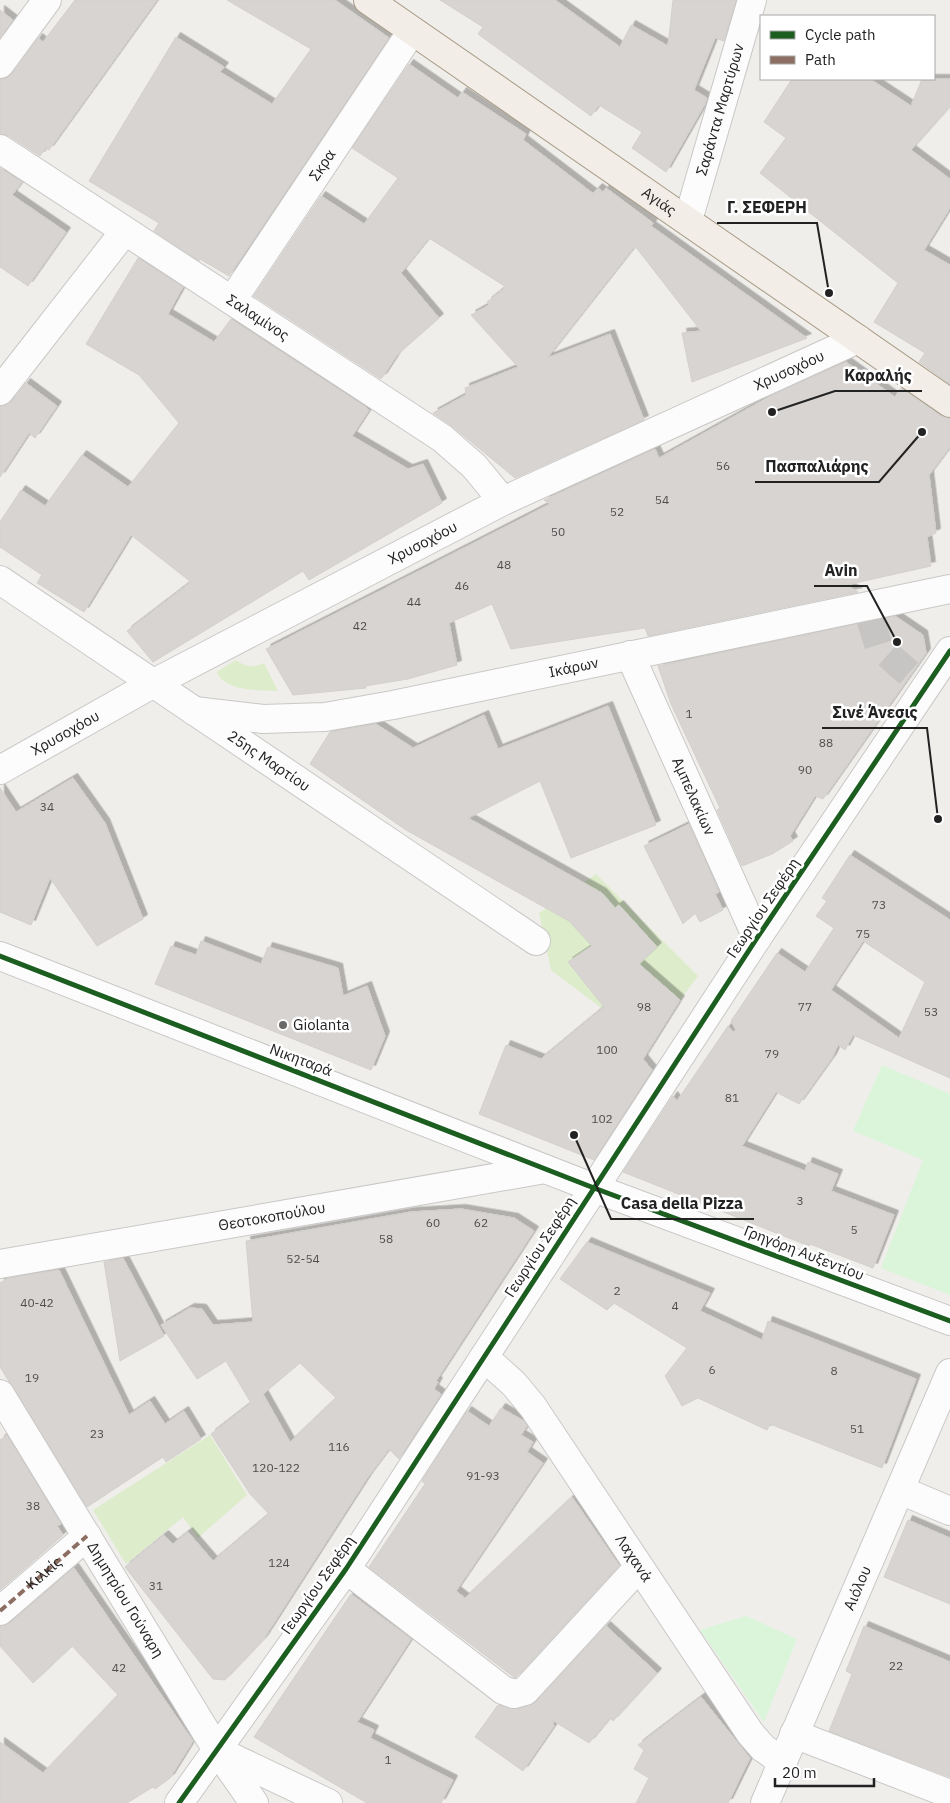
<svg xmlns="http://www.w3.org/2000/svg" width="950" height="1803" font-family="'IBM Plex Sans',sans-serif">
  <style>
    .grass { fill: #ddeccb }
    .park { fill: #daf5da }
    .building { fill: #d7d4d2; stroke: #d3d0cc; fill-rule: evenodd; filter: url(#shadow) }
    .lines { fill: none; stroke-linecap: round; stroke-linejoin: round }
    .minor-tunnel { stroke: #c7c5c3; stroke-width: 28; stroke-dasharray: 28 14; stroke-linecap: butt }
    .minor-casing { stroke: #c9c8c7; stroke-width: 30 }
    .major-casing { stroke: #a79c86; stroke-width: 30 }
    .minor { stroke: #fdfcfc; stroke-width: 28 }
    .major { stroke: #f3ede7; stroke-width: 28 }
    .quiet { stroke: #8d6e63; stroke-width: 4; stroke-dasharray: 8 4; stroke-linecap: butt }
    .cycleway-casing { stroke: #fff; stroke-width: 8 }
    .cycleway { stroke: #1b5e20; stroke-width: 5 }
    .poi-dot { fill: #6a6968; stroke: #fff; stroke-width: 2 }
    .labels { text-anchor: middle; stroke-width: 5; stroke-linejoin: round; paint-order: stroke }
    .number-label { font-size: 12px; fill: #4f4e4e }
    .street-label { font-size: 15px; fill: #222; stroke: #fff }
    .poi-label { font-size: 15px; fill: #222; stroke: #fff; text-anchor: start }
    .leader { fill: none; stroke: #222; stroke-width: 2 }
    .callout-dot { fill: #222; stroke: #fff; stroke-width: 2 }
    .callout-label { font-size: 16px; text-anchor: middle; font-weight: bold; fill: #222; stroke: #fff; stroke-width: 5; stroke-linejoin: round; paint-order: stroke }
  </style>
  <defs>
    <filter id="shadow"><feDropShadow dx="4.5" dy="-4.5" stdDeviation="0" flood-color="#0004"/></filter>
  </defs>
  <rect width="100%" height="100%" fill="#f0eeeb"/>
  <!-- grass -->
  <g class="grass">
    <path d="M236 660C245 667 254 668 264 663L278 691C260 690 227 692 217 673L218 671Z"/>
    <polygon points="596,874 698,976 680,1000 664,986 608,1013 551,970 539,913"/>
    <polygon points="210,1435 247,1495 198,1538 183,1517 126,1564 93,1510"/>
  </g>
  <!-- park -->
  <g class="park">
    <polygon points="882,1065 950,1094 950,1295 881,1268 923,1160 853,1131"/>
    <polygon points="746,1616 797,1639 764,1722 700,1630"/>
  </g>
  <!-- building -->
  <g class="building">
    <polygon points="75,0 157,0 49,150 46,148 40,156 9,136 0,134 0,79 7,78 13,73 38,38 43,42"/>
    <polygon points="227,0 335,0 389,38 229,276 200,259 199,261 154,231 159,223 89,181 176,37 224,67 220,72 272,104 311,49"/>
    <polygon points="440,0 555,0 620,47 631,25 668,46 673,0 736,0 724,41 715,38 694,90 707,98 705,104 666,172 632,148 642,132 599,105 591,116 478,34 483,27"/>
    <polygon points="0,10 13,20 0,38"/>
    <polygon points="409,64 458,98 462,92 526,134 523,140 595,195 593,193 598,188 603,192 606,188 653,223 651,226 807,338 692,382 682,333 701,331 635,246 547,358 610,334 644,420 515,478 452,426 433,413 466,395 465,388 518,367 471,315 489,305 487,302 506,287 429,238 401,273 439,318 397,355 382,378 379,376 381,379 254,296 321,196 364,224 398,178 352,148"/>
    <polygon points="792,79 870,79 911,106 922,79 950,79 950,106 911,150 950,179 950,208 924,250 950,265 950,384 919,362 925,353 874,322 898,283 760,173 786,138 764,122"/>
    <polygon points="0,168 22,182 12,195 66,232 28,286 0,267"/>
    <polygon points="138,258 183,287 168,314 214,342 231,319 364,406 369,410 352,436 408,469 423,464 442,503 309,580 303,571 153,662 127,631 191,582 131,535 84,612 37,583 42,575 0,547 0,522 21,490 45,506 82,455 128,487 179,423 139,375 86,344"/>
    <polygon points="846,362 895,397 901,388 941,416 950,418 950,447 929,475 936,533 927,537 931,566 846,585 858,592 648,636 645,628 511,649 492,604 449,623 457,665 408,679 365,686 366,688 293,695 266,649 550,504 544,500 655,449 659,458 776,393"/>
    <polygon points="26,383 57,406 35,438 29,433 0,477 0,406 12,401"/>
    <polygon points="895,616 923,635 926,653 823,799 815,796 790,836 793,841 772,854 742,866 717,810 720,808 671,704 658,666"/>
    <polygon points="608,706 656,825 571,858 540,781 468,818 602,893 615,908 619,905 657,947 639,964 680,1000 643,1059 652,1070 594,1160 479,1114 506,1045 541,1059 604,1007 568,962 592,946 569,921 406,830 310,764 330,732 376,724 413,748 484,715 498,749"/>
    <polygon points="73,778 105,823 143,919 97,946 50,878 31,925 0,912 0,788 16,812"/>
    <polygon points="689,824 719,892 715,894 723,910 700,922 695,913 683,924 644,846"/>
    <path d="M850 855 950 920V1078L853 1035 845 1050 838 1045 832 1058 799 1104 776 1092 742 1146 805 1171 808 1162 838 1174 831 1191 894 1215 873 1268 810 1244 809 1246 623 1172 673 1096 677 1101 728 1026 733 1032 736 1030 731 1021 777 953 805 972 834 928 816 916 827 901 822 898ZM863 941 925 982 899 1038 831 990Z"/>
    <polygon points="201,941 261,964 268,947 338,968 343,996 367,986 385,1036 371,1070 155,984 171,946 196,955"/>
    <path d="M461 1209 514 1218 534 1231 436 1381 438 1382 434 1389 441 1394 399 1459 389 1449 368 1477 263 1640 225 1680 213 1679 125 1567 164 1535 173 1544 188 1532 213 1561 269 1514 250 1494 211 1434 251 1403 226 1361 197 1379 161 1325 190 1308 202 1309 213 1325 253 1322 246 1241 411 1212ZM300 1363 336 1398 290 1442 263 1394Z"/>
    <polygon points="587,1242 710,1293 700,1311 762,1340 768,1321 916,1379 882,1468 770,1424 767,1430 698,1398 682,1406 665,1376 687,1348 614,1303 607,1310 560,1279"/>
    <polygon points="123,1258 164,1336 120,1361 104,1262"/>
    <polygon points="59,1270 129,1415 150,1401 165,1424 184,1411 201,1439 166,1462 163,1457 87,1507 0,1367 0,1283 8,1278"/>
    <polygon points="501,1408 524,1421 527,1426 521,1435 533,1442 527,1452 543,1463 456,1591 465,1598 572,1497 619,1565 515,1678 369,1567 425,1484 422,1481 467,1411 489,1426"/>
    <polygon points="7,1435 61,1524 57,1526 63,1535 0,1590 0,1440"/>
    <polygon points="908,1520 950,1538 950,1604 884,1577"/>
    <polygon points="74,1568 193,1741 170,1778 155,1789 153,1787 127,1803 0,1803 0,1742 43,1773 118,1695 72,1646 33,1683 0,1646 0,1626 10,1623"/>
    <polygon points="351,1594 411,1639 357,1722 374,1730 370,1738 453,1780 441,1803 367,1803 254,1737"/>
    <polygon points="606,1626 657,1673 613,1721 610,1718 589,1743 552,1720 554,1726 523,1771 475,1737 498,1705 518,1709 536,1702"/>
    <polygon points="864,1626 950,1662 950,1777 829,1731 852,1674 846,1671"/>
    <polygon points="701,1697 750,1758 728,1803 636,1803 649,1778 634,1769 644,1750 638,1745"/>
  </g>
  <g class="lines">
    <!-- minor-tunnel -->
    <polyline class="minor-tunnel" points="870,618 879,647 911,675"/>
    <defs>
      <g id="minor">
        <polyline points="0,64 47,0"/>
        <path id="s1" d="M0 149 442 438 474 466 503 501"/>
        <path id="s2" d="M688 220 752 0"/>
        <path id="s3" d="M233 299 412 31"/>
        <polyline points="0,391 124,232"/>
        <path id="s4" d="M0 580 536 941"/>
        <path id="s5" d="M630 655 757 938"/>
        <path id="s6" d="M194 711 263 719 325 717 393 705 950 589"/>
        <path id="s7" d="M0 770 154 683 503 501 858 339"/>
        <polyline points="0,956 594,1188 950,1321"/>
        <path id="s8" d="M0 1264 545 1169"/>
        <path id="s9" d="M484 1357 514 1384 533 1407 750 1733 763 1748 783 1762"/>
        <path id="s10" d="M0 1394 217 1750 254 1803"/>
        <polyline points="900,1490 950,1511"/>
        <polyline points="346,1569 503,1690 514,1694 525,1691 639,1567"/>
        <polyline points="0,1611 87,1536"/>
        <polyline points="794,1734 950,1794"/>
        <polyline points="218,1751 328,1803"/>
        <polyline points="179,1803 346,1569 757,938 950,651"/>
        <path id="s11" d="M765 1803 950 1373"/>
      </g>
      <g id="major">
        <path id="s12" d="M368 0 950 403"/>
      </g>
    </defs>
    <!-- minor casing -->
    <use href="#minor" class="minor-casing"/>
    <!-- major casing -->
    <use href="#major" class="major-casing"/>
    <!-- minor -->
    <use href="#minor" class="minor"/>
    <!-- major -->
    <use href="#major" class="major"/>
    <!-- quiet -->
    <path class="quiet" id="s13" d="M0 1611 87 1536"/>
    <defs>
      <g id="cycleway">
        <polyline points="0,956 594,1188 950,1321"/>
        <polyline points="179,1803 346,1569 757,938 950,651"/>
      </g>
    </defs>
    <!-- cycleway casing -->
    <use href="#cycleway" class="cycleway-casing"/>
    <!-- cycleway -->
    <use href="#cycleway" class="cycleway"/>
  </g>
  <!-- markers -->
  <circle class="poi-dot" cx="283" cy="1025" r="5"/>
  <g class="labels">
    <!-- number labels -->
    <g class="number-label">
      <text x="723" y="470">56</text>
      <text x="662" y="504">54</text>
      <text x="617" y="516">52</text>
      <text x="558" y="536">50</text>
      <text x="504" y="569">48</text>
      <text x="462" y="590">46</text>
      <text x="414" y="606">44</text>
      <text x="360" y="630">42</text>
      <text x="689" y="718">1</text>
      <text x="826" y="747">88</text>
      <text x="805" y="774">90</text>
      <text x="47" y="811">34</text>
      <text x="879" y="909">73</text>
      <text x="863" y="938">75</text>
      <text x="644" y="1011">98</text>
      <text x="805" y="1011">77</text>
      <text x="931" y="1016">53</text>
      <text x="607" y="1054">100</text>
      <text x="772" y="1058">79</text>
      <text x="732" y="1102">81</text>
      <text x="602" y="1123">102</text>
      <text x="800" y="1205">3</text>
      <text x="433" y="1227">60</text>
      <text x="481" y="1227">62</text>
      <text x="854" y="1234">5</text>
      <text x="386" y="1243">58</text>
      <text x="303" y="1263">52-54</text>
      <text x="617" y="1295">2</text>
      <text x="37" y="1307">40-42</text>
      <text x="675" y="1310">4</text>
      <text x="712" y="1374">6</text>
      <text x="834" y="1375">8</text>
      <text x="32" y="1382">19</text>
      <text x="857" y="1433">51</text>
      <text x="97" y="1438">23</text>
      <text x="339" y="1451">116</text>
      <text x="276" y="1472">120-122</text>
      <text x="483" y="1480">91-93</text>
      <text x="33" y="1510">38</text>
      <text x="279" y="1567">124</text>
      <text x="156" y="1590">31</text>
      <text x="896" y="1670">22</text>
      <text x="119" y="1672">42</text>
      <text x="388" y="1764">1</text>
    </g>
    <!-- street labels -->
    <g class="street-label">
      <text dy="5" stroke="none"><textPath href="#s2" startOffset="115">Σαράντα Μαρτύρων</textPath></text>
      <text dy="5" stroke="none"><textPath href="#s3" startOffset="161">Σκρα</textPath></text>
      <text dy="5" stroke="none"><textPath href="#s12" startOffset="354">Αγιάς</textPath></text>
      <text dy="5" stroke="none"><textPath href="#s1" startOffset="308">Σαλαμίνος</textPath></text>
      <text dy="5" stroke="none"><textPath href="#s7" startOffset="885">Χρυσοχόου</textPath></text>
      <text dy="5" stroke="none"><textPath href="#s7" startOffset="480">Χρυσοχόου</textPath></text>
      <text dy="5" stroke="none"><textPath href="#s6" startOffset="385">Ικάρων</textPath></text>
      <text dy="5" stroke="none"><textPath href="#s7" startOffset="75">Χρυσοχόου</textPath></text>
      <text dy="5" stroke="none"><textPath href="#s4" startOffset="324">25ης Μαρτίου</textPath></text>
      <text dy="5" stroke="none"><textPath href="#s5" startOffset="155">Αμπελακίων</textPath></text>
      <text transform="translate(763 908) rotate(-56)" y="5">Γεωργίου Σεφέρη</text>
      <text transform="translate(301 1060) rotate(21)" y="5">Νικηταρά</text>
      <text dy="5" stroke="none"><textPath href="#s8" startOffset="276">Θεοτοκοπούλου</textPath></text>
      <text transform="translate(540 1247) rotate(-57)" y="5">Γεωργίου Σεφέρη</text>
      <text transform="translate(804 1253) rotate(21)" y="5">Γρηγόρη Αυξεντίου</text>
      <text dy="5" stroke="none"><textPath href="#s9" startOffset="252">Λαχανά</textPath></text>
      <text dy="5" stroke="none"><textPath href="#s13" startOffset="58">Κιλκίς</textPath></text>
      <text transform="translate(318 1585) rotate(-55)" y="5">Γεωργίου Σεφέρη</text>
      <text dy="5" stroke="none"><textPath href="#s11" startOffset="234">Αιόλου</textPath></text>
      <text dy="5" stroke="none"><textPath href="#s10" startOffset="241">Δημητρίου Γούναρη</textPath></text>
    </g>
    <!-- poi labels -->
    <g class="poi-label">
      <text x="293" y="1030">Giolanta</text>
    </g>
  </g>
  <!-- callouts -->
  <path class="leader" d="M829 293L817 223H717M772 412L835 391H922M922 432L879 482H755M897 642L867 586H814M938 819L927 728H822M574 1135L611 1219H754"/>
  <g class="callout-dot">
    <circle cx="829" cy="293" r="5"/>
    <circle cx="772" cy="412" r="5"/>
    <circle cx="922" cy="432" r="5"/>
    <circle cx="897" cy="642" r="5"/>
    <circle cx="938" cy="819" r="5"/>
    <circle cx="574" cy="1135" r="5"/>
  </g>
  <g class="callout-label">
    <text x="767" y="213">Γ. ΣΕΦΕΡΗ</text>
    <text x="878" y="381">Καραλής</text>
    <text x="817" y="472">Πασπαλιάρης</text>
    <text x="841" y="576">Avin</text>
    <text x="875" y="718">Σινέ Άνεσις</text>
    <text x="682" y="1209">Casa della Pizza</text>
  </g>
  <!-- legend -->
  <rect x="760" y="15" width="175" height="65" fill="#ffffff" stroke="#a7a7a7"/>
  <rect x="770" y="31" width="25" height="8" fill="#1b5e20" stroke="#a7a7a7"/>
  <text x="805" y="40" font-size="15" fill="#222222">Cycle path</text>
  <rect x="770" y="56" width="25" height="8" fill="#8d6e63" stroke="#a7a7a7"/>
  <text x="805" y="65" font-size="15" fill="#222222">Path</text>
  <!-- scale -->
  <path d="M775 1778v8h99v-8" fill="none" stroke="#222222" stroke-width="2.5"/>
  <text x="782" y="1778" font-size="15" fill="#222222" stroke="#ffffff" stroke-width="4" paint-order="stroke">20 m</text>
</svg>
